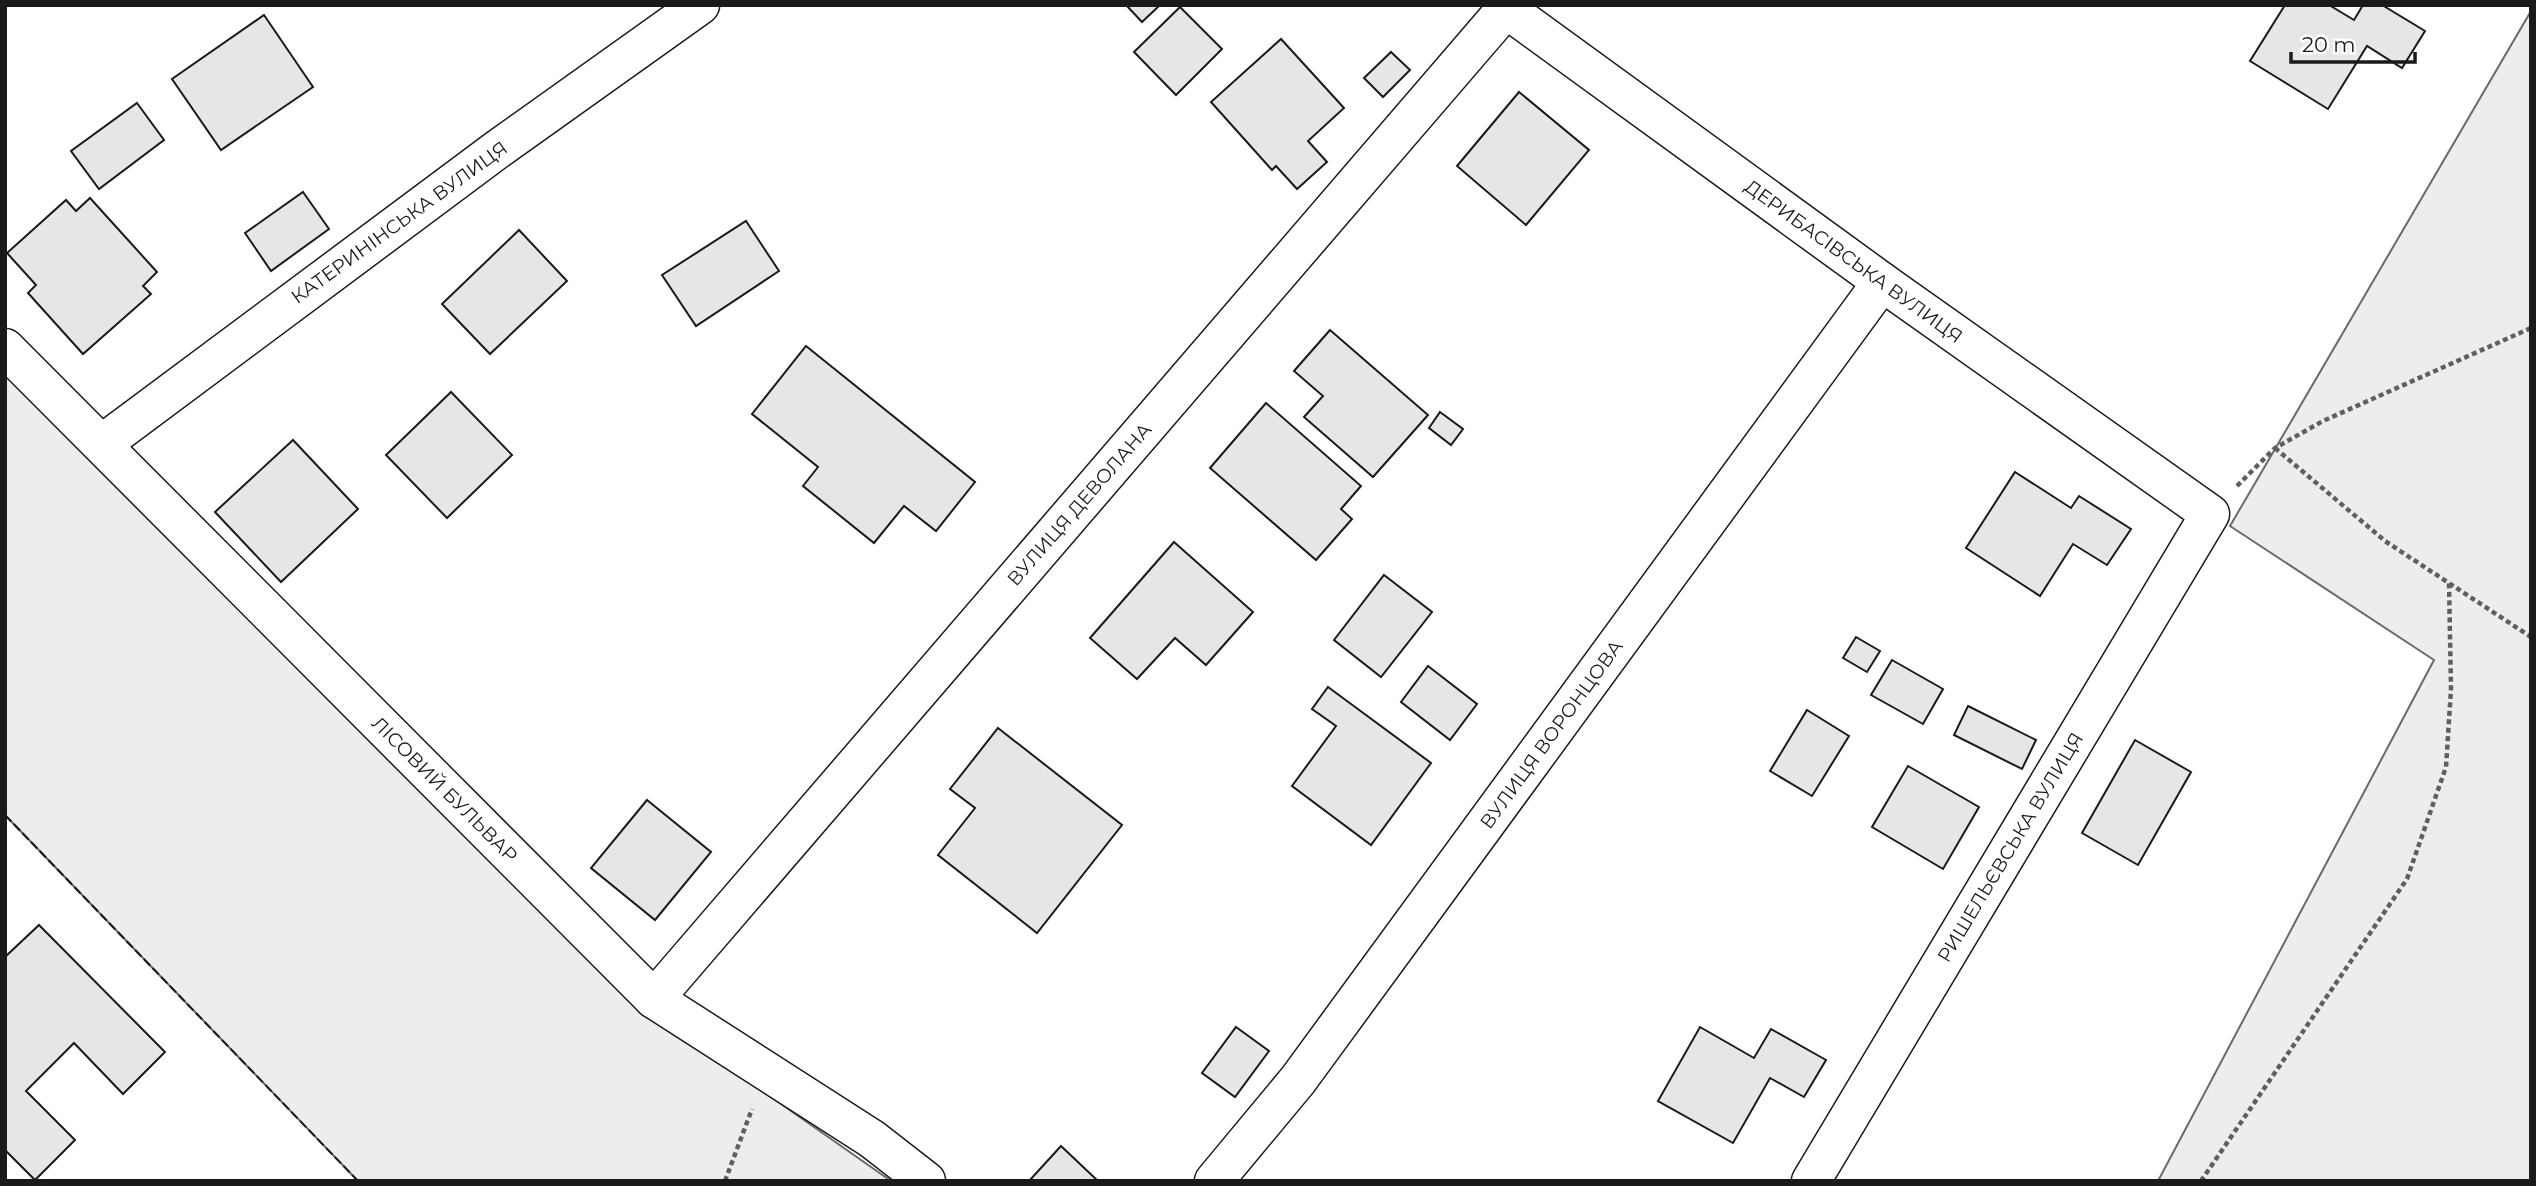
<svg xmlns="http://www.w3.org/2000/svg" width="2536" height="1186" font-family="Montserrat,sans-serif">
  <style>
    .built { fill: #ededed; stroke: #6a6a6a; stroke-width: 2 }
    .building { fill: #e6e6e6; stroke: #1a1a1a; stroke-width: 2 }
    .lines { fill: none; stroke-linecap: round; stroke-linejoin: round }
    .minor-casing { stroke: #1a1a1a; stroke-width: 41 }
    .path { stroke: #5f5f5f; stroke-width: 4.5; stroke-dasharray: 5 3.5; stroke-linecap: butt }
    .minor { stroke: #fff; stroke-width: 38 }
    .fence { stroke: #1a1a1a; stroke-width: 2; stroke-dasharray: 9 3.5; stroke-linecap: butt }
    .labels { text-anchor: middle; stroke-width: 5; stroke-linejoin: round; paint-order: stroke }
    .street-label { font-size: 19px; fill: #1a1a1a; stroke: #fff }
  </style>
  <rect width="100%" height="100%" fill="#fff"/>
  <!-- built -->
  <g class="built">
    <polygon points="2531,11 2531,1181 2158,1181 2434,660 2230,526"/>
    <polygon points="5,366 644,1008 891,1181 358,1181 5,815"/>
  </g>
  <!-- building -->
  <g class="building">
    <polygon points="1126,5 1160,5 1142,22"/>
    <polygon points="2285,5 2329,5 2354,20 2363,5 2382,5 2425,31 2402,68 2367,46 2328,109 2250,61"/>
    <polygon points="1180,7 1222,49 1176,95 1134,52"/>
    <polygon points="264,15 313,87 221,150 172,79"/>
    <polygon points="1281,39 1344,108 1308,141 1327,162 1297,189 1276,166 1272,170 1211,102"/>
    <polygon points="1391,52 1410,70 1383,97 1364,78"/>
    <polygon points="1519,92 1589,150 1526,225 1457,166"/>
    <polygon points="137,103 164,140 99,189 71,151"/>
    <polygon points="303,192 329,229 271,271 245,233"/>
    <polygon points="90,198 157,272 143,286 151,294 83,354 28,293 36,285 7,253 66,200 76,211"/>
    <polygon points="746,221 779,271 696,326 662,275"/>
    <polygon points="519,230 567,281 490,354 442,304"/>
    <polygon points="1330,330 1428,415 1373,477 1304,417 1323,396 1294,371"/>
    <polygon points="806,346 975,482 936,531 904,506 874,543 803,486 818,467 752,414"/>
    <polygon points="451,392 512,455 447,518 386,455"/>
    <polygon points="1266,403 1361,486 1341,509 1352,519 1316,560 1210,468"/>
    <polygon points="1440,412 1463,429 1451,445 1429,428"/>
    <polygon points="293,440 358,509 281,582 215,512"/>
    <polygon points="2015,472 2071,508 2079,496 2131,529 2107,565 2073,544 2040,596 1966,548"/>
    <polygon points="1174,542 1253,612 1206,665 1175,638 1137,679 1090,638"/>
    <polygon points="1384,575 1432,612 1381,677 1334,640"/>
    <polygon points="1856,637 1880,651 1867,672 1843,658"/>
    <polygon points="1892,660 1943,689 1923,724 1871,695"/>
    <polygon points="1428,666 1477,704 1450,740 1401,702"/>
    <polygon points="1328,687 1431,763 1371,845 1292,786 1336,726 1312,709"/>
    <polygon points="1968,706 2036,740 2022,769 1954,735"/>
    <polygon points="1807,710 1849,736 1812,796 1770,771"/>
    <polygon points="998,728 1122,825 1037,933 938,855 975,808 950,789"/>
    <polygon points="2135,740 2191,772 2138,865 2082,833"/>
    <polygon points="1908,766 1979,807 1943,869 1872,827"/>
    <polygon points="647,800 711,852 655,920 591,868"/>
    <polygon points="39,925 165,1052 123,1094 74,1043 26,1091 75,1140 35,1180 5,1150 5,957"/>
    <polygon points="1236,1027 1269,1051 1235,1097 1202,1073"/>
    <polygon points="1700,1027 1754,1058 1771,1029 1826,1060 1804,1097 1770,1078 1733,1143 1658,1101"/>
    <polygon points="1061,1146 1098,1181 1029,1181"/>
  </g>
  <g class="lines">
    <defs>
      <g id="minor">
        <polyline points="1501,5 1882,282 2210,514 1811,1181"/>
        <polyline points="5,348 654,999 872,1139 926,1181"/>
        <polyline points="102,444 498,149 700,5"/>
        <polyline points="654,999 1505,10"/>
        <polyline points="1214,1181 1298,1080 1882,282"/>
      </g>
    </defs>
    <!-- minor casing -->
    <use href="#minor" class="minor-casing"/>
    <!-- path -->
    <g class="path">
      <polyline points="2275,448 2385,541 2531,637"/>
      <polyline points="2237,486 2275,448 2323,421 2531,328"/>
      <polyline points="725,1181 752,1109"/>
      <polyline points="2201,1181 2407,879 2446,767 2451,689 2449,583"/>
    </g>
    <!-- minor -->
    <use href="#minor" class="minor"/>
    <!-- fence -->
    <polyline class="fence" points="5,815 358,1181"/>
  </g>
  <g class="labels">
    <!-- street labels -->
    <g class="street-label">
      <text transform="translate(399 222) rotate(-36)" y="7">КАТЕРИНІНСЬКА ВУЛИЦЯ</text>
      <text transform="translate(1854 261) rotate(36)" y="7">ДЕРИБАСІВСЬКА ВУЛИЦЯ</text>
      <text transform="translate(1079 504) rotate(-49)" y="7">ВУЛИЦЯ ДЕВОЛАНА</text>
      <text transform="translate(1551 734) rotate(-54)" y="7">ВУЛИЦЯ ВОРОНЦОВА</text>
      <text transform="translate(445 789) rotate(45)" y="7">ЛІСОВИЙ БУЛЬВАР</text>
      <text transform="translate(2010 847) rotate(-59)" y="7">РИШЕЛЬЄВСЬКА ВУЛИЦЯ</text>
    </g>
  </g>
  <!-- border -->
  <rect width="2536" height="1186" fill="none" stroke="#1a1a1a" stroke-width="14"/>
  <!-- scale -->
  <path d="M2291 52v10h124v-10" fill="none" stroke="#1a1a1a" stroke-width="3.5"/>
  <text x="2302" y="52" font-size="21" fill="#1a1a1a" stroke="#ffffff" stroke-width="5" paint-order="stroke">20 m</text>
</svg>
